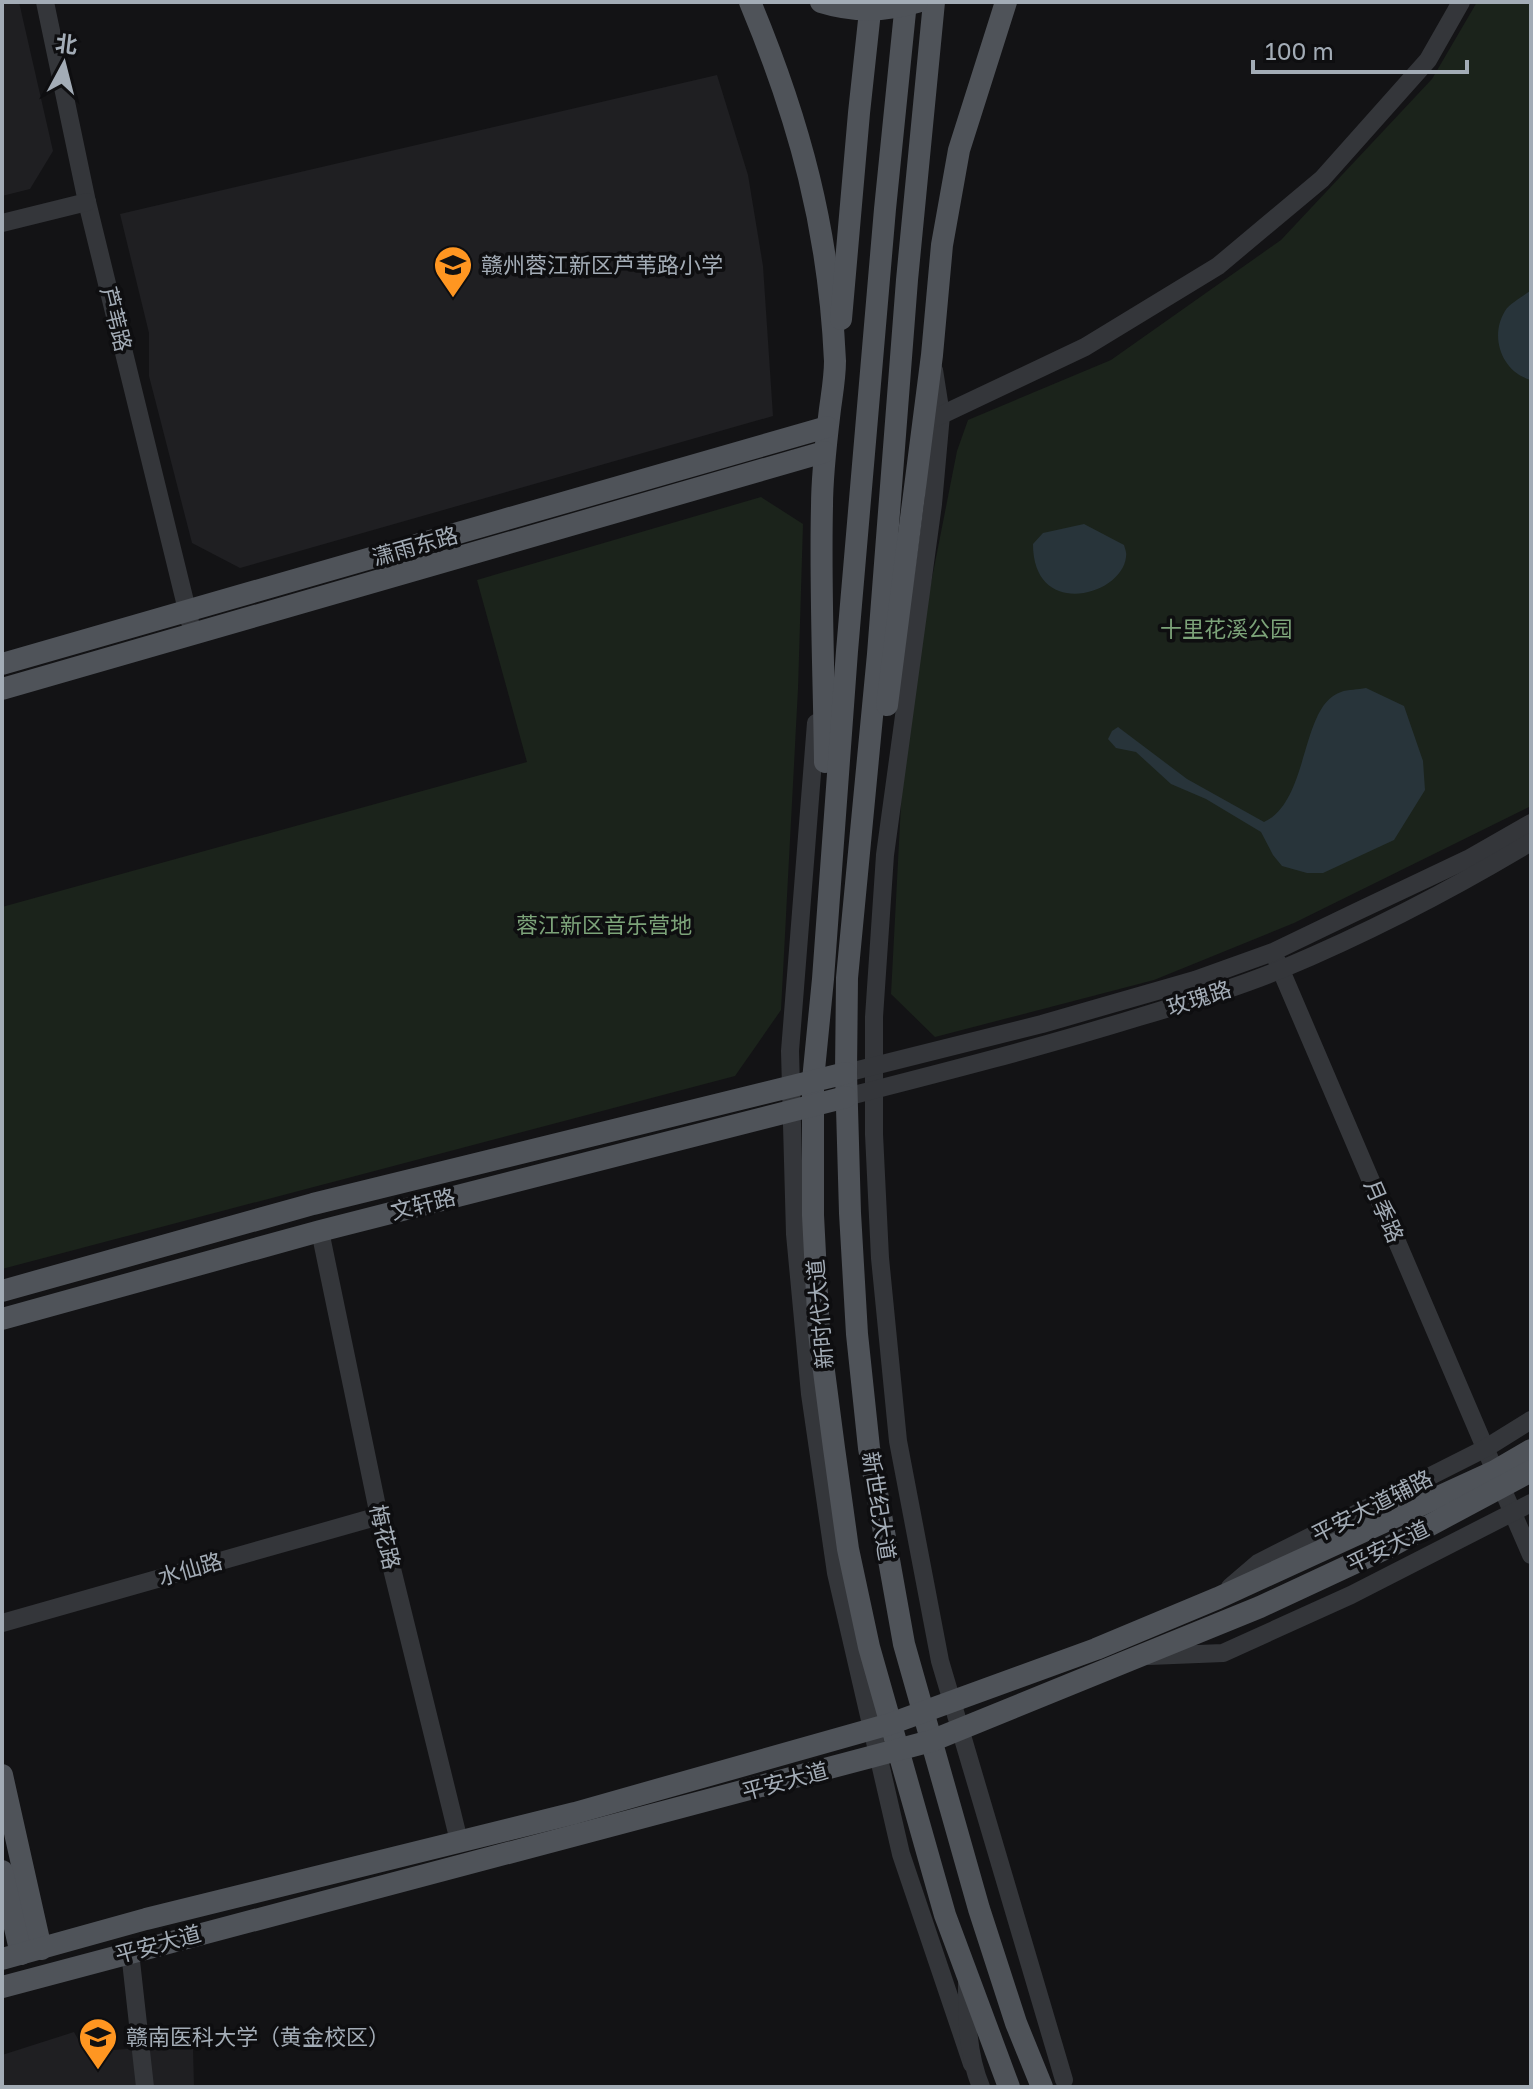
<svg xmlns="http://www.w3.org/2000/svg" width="1533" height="2089" font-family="'Golos Text','Noto Sans SC',sans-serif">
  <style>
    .built { fill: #1f1f22 }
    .green { fill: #1b231b }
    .water { fill: #28343a }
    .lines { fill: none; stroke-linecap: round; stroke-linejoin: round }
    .minor { stroke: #34363a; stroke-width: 18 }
    .major { stroke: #4f5359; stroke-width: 22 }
    .major-bridge { stroke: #4f5359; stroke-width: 22 }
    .labels { text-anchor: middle; stroke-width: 7; stroke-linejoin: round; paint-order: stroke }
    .poi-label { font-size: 22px; fill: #a3acb6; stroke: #0e0e10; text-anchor: start }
    .street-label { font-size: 22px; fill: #a3acb6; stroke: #0e0e10 }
    .park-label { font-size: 22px; fill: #7ca379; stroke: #0e0e10 }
  </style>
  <rect width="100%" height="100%" fill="#131315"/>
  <!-- built -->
  <g class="built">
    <polygon points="2,2 19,2 53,151 30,189 2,196"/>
    <polygon points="717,75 748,175 763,266 773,416 240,568 192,543 149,376 149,333 120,214"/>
    <polygon points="74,2032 85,2052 142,2048 193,2048 194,2087 2,2087 2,2055"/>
  </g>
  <!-- green -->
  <g class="green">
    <polygon points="1477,2 1531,2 1531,806 1294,923 1154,980 935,1037 891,994 906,710 957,451 968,420 1111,360 1281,240 1432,79"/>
    <polygon points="761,497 803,524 798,689 781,1010 735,1076 2,1269 2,907 527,762 477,580"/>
  </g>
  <!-- water -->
  <g class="water">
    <path d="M1531 290V380C1502 372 1489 337 1505 311 1510 303 1524 296 1531 290Z"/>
    <path d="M1084 524 1124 545C1125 549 1127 553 1126 557 1122 596 1033 620 1033 544L1043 533Z"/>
    <path d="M1366 688 1404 706 1423 761 1425 790 1394 840 1323 873H1307L1282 866 1273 855 1261 832 1206 799 1171 784 1136 752 1116 748 1108 739 1112 731 1118 727 1187 779 1264 822C1310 801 1300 705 1341 692 1348 689 1358 690 1366 688Z"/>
  </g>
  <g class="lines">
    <!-- minor -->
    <g class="minor">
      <polyline points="45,2 87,202 190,622"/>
      <polyline points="2,223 87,202"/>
      <polyline points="934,370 941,415 933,504 885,855 874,1017 874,1134 880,1258 898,1441 940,1661 1064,2080"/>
      <polyline points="933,419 1085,347 1218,266 1322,179 1428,60 1461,2"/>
      <polyline points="816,723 790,1051 795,1234 810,1394 836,1573 901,1854 972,2064"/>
      <polyline points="1277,961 1495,1471"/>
      <polyline points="846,1073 1042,1024 1195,980 1273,952 1356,912 1468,859 1531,823"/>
      <path d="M846 1097C944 1072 1042 1047 1139 1017 1187 1003 1236 988 1282 969 1368 933 1451 890 1531 842"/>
      <polyline points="320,1231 379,1516 459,1841"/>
      <polyline points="1502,1488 1531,1555"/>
      <polyline points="1230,1587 1258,1563 1486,1448 1531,1420"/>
      <polyline points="2,1623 379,1516"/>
      <polyline points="1149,1656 1223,1653 1351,1595 1531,1503"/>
      <polyline points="130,1952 145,2087"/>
      <path d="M967 1983C967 2020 967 2053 981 2087"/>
    </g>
    <!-- major -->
    <g class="major">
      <path d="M750 2C800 122 829 230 835 361 835 377 832 394 830 409 826 442 822 474 822 506 820 591 824 677 825 762"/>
      <polyline points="906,2 885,209 847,651 823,979 813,1080 813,1215 819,1333 834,1448 848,1549 869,1647 945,1915 1009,2087"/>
      <polyline points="934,2 907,280 878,654 847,978 846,1073 850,1213 857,1334 869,1448 904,1644 979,1909 1016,2023 1042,2087"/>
      <polyline points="841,319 859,113 871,2"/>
      <polyline points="2,664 827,427"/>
      <polyline points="2,689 824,452"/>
      <polyline points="887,705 932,355 942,245 959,150 1006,2"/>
      <polyline points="2,1291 313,1204 846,1073"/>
      <polyline points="2,1319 320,1231 846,1097"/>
      <polyline points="2,1775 41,1949"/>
      <polyline points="2,1871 21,1954"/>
      <polyline points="2,1959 146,1919 575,1813 890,1724 1096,1649 1218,1598 1495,1471 1531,1450"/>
      <polyline points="2,1987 931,1741 1260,1607 1391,1546 1531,1471"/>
    </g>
    <!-- major-bridge -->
    <path class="major-bridge" d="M821 2C853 12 884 12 917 2"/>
  </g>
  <!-- icons -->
  <defs>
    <symbol id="school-pin" viewBox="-11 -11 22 30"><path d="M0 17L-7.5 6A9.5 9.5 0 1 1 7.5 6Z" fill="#ff9621" stroke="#0e0e10"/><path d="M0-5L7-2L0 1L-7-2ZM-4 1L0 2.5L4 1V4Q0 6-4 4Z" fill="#111"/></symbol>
    <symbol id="university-pin" viewBox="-11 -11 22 30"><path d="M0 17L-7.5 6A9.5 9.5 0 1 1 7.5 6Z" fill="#ff9621" stroke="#0e0e10"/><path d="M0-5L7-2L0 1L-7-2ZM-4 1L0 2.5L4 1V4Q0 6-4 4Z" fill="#111"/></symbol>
  </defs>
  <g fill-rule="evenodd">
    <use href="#school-pin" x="431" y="243" width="44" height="60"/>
    <use href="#university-pin" x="76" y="2015" width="44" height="60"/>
  </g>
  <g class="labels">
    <!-- poi labels -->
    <g class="poi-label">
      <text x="481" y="273">赣州蓉江新区芦苇路小学</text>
      <text x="126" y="2045">赣南医科大学（黄金校区）</text>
    </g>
    <!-- street labels -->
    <g class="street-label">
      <text transform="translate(116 319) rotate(76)" y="8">芦苇路</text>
      <text transform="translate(415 546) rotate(-16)" y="8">潇雨东路</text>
      <text transform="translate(1199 998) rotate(-18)" y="8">玫瑰路</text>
      <text transform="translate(423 1204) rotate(-14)" y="8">文轩路</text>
      <text transform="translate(1384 1211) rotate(67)" y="8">月季路</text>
      <text transform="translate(820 1314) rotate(-95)" y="8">新时代大道</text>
      <text transform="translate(879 1506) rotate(81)" y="8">新世纪大道</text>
      <text transform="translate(1372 1506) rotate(-27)" y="8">平安大道辅路</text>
      <text transform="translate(385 1537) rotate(77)" y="8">梅花路</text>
      <text transform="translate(1388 1546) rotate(-26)" y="8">平安大道</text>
      <text transform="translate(190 1569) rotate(-16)" y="8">水仙路</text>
      <text transform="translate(785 1781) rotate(-15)" y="8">平安大道</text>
      <text transform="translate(158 1944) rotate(-15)" y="8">平安大道</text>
    </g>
    <!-- park labels -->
    <g class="park-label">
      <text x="1226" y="637">十里花溪公园</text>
      <text x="604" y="933">蓉江新区音乐营地</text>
    </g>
  </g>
  <!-- border -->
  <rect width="1533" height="2089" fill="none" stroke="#a3acb6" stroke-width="8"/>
  <!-- north arrow -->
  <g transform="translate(64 64) rotate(7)" stroke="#0e0e10" stroke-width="6" paint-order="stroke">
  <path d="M0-6L14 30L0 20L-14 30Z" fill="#a3acb6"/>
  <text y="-12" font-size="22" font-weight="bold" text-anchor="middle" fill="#a3acb6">北</text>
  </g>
  <!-- scale -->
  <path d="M1253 60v12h214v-12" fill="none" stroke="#a3acb6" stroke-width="4"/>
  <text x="1265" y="60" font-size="24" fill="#a3acb6" stroke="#0e0e10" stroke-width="6" paint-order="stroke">100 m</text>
</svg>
